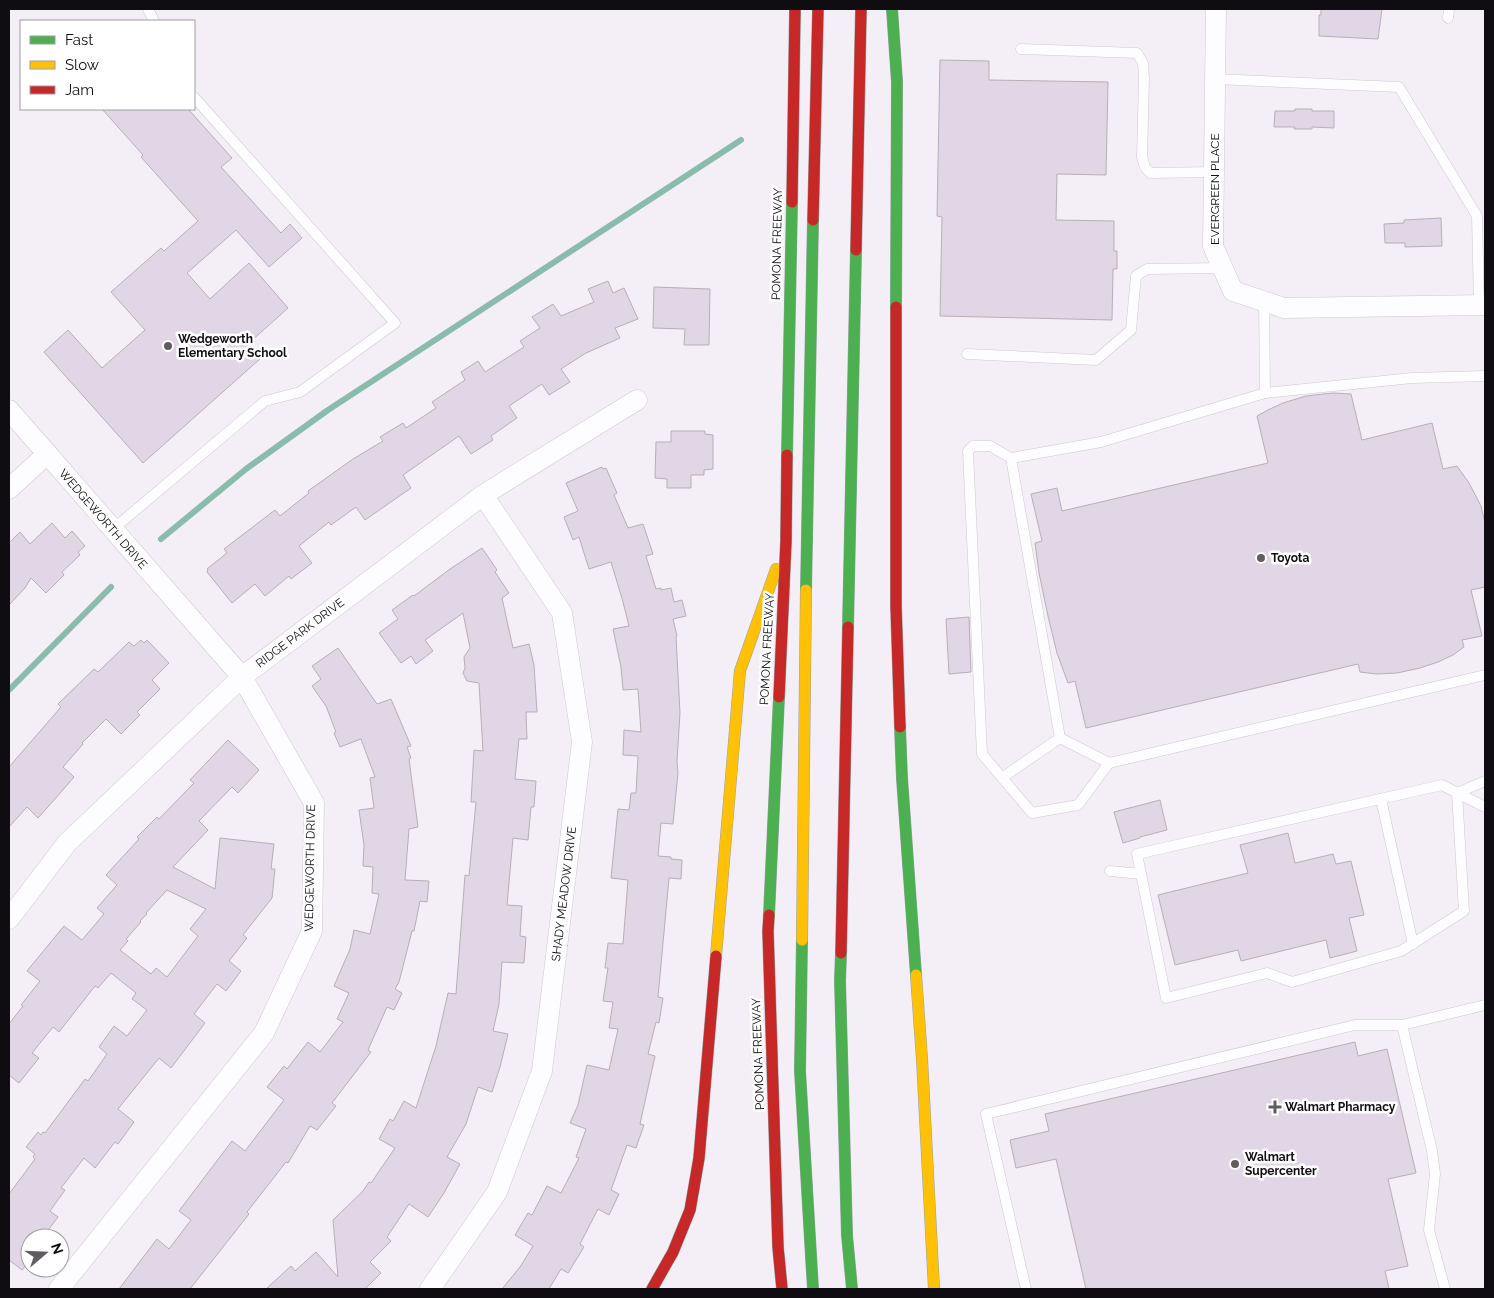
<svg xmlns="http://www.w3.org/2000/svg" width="1494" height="1298" font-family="Raleway,sans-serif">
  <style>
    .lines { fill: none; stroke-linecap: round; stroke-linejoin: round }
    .stream { stroke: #8abcab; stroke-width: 6 }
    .building { fill: #e0d6e5; stroke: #b5b0b6; fill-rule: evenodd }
    .lane-casing { stroke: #cdc9cf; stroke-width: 11 }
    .street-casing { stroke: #cdc9cf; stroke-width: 21 }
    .fast-casing { stroke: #96a4a2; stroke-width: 12 }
    .slow-casing { stroke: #96a4a2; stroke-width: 12 }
    .jam-casing { stroke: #96a4a2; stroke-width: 12 }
    .lane { stroke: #fdfcfe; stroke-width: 10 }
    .street { stroke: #fdfcfe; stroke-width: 20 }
    .fast { stroke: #4caf50; stroke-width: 11 }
    .slow { stroke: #ffc107; stroke-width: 11 }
    .jam { stroke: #c62828; stroke-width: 11 }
    .poi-dot { fill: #605c62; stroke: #fff; stroke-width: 2 }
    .labels { text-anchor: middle; stroke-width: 5; stroke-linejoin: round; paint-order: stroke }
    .street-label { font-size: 12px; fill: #100d12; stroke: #fff }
    .poi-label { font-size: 12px; font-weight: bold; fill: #100d12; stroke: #fff; text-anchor: start }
  </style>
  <rect width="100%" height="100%" fill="#f4eef6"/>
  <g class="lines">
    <!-- stream -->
    <g class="stream">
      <polyline points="161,539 246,469 328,410 741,140"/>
      <polyline points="9,690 111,587"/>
    </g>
  </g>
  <!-- building -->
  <g class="building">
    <polygon points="1321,9 1382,9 1378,39 1319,36 1319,15 1321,15"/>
    <polygon points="940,60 989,61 989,80 1108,82 1106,175 1057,174 1056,220 1114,221 1114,251 1117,251 1117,269 1113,269 1112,320 940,316 942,217 937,216"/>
    <polygon points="102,109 188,109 232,158 221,167 281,233 290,224 302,238 269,267 236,230 187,273 210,299 249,263 288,308 249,343 261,358 143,463 44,352 68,330 102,368 145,330 111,292 161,248 164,251 198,221 141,157 143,155"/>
    <polygon points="1295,109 1312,109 1312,111 1334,111 1334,128 1312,127 1312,129 1294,129 1295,127 1274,127 1275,111 1295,111"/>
    <polygon points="1441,218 1442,246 1405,247 1405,243 1385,243 1384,224 1404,223 1404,220"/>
    <polygon points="608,281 613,293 624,288 638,319 615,328 620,338 586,353 561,369 570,382 549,395 542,384 509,406 517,418 491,436 493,440 471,454 459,436 403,475 411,488 365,520 356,507 331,525 329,522 299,546 312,563 291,579 289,576 265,596 255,584 232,603 207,572 208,570 207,569 227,553 224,549 275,510 280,516 309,493 308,491 353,459 383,441 380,437 403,423 406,428 436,408 432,402 465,380 461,372 478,361 485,372 524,347 520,341 540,328 532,317 553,304 561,316 594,302 588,289"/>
    <polygon points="654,287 710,289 709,345 684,345 685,329 653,328"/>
    <polygon points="1333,393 1351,394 1362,440 1432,423 1443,469 1457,466 1469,483 1481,506 1485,523 1485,587 1471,590 1482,636 1462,640 1464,647 1453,655 1438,662 1420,668 1397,673 1376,674 1360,672 1358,664 1086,728 1075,681 1068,683 1057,653 1048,616 1039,573 1035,543 1042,541 1031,494 1057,488 1062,511 1268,463 1257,416 1270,409 1283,403 1306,396"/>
    <polygon points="671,431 705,431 705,434 713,435 713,469 704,470 704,475 691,475 691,488 667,488 667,479 655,478 656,442 671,442"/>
    <polygon points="602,467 603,469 606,468 617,493 614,495 628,528 643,524 653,554 646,556 656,589 661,588 661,590 671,588 674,602 682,600 686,616 673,619 677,636 676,637 680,713 677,761 678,773 673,824 661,823 658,856 671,857 671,859 682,860 681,879 669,878 658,997 663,998 659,1023 656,1022 648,1054 655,1056 640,1124 644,1125 636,1148 627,1145 611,1190 619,1194 609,1215 598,1209 580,1244 584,1247 568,1273 561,1269 549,1289 502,1289 520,1267 533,1246 515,1235 528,1213 532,1215 547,1186 561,1193 579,1158 576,1157 586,1129 570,1123 578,1105 587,1065 609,1070 618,1029 609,1028 613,1002 603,1001 608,968 605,968 608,943 623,944 628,880 611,878 618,809 629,810 631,793 636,793 638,756 623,755 624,730 641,732 638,689 623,690 621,667 613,629 629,626 623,602 611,562 589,569 579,537 573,540 564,517 578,511 566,483"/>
    <polygon points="52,523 65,538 72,531 85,546 78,552 80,555 62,572 64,575 46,593 31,578 25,588 9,605 9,543 20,532 30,544"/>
    <polygon points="482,548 497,570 495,572 509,593 502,598 513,648 529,644 534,665 537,712 526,712 527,739 519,739 515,779 536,781 534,807 531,807 528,840 513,838 507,905 522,906 520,936 526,937 524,963 502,962 499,1004 493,1031 508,1034 500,1067 492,1092 478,1087 466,1124 447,1157 460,1164 444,1193 428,1217 409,1204 387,1237 391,1241 370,1262 381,1273 365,1289 266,1289 291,1266 295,1271 316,1252 338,1277 333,1220 363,1191 369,1182 371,1183 395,1148 379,1139 390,1119 393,1121 404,1101 416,1108 436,1046 448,993 456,994 465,875 469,876 476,802 471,802 474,750 483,751 479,683 467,681 463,673 465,668 464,657 470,648 463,613 425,640 433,651 416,664 411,656 401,663 379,633 398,619 392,610 413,595 414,596 450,569"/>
    <polygon points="969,617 971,672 949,674 946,619"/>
    <polygon points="141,640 144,643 147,640 169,663 152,680 160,689 137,712 140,715 121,734 106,719 82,743 83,744 63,767 74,777 55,799 38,818 27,807 9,827 9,767 61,707 58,704 94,669 98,672 129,642 134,646"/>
    <polygon points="338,648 377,704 391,699 411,746 407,747 411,758 409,759 418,827 409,829 405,880 429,881 427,902 420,901 414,931 412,931 399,982 395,989 402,993 394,1010 387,1007 368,1050 371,1052 332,1103 336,1106 317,1130 310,1126 288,1163 286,1162 247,1212 249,1214 190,1289 119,1289 157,1239 169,1249 191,1220 179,1211 232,1141 245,1151 284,1100 267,1087 284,1066 287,1069 308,1042 320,1052 343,1022 337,1019 349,993 334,986 350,949 354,930 370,934 379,894 372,893 373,867 363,866 364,845 359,810 374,808 370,778 375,777 361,739 340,747 334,733 336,732 326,706 312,686 321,679 312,666"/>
    <path d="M228 740 259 770 238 793 232 787 199 821 208 830 173 867 215 889 220 838 274 844 271 869H275L272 898 243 935 247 938 229 961 241 971 226 991 217 984 194 1014 205 1023 171 1068 159 1058 118 1109 134 1122 118 1144 115 1142 95 1168 84 1158 61 1188 65 1190 50 1211 58 1217 42 1238H30V1260L22 1270 9 1260V1194L35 1159 33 1157 35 1154 26 1147 38 1132 41 1135 43 1132 45 1133 85 1079 88 1081 107 1054 99 1047 114 1026 127 1036 147 1010 132 999 136 993 111 973 98 988 95 986 59 1032 53 1027 32 1053 39 1058 19 1083 9 1075V1024L23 1006 21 1005 40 981 27 971 64 926 82 940 104 914 97 908 117 885 106 875 139 839 137 837 157 817 159 819 194 783 190 780ZM167 890 206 909 190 929 198 936 167 977 156 968 151 974 120 950 128 941 126 939 141 922 140 921 147 914 146 913Z"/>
    <polygon points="1160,800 1167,830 1140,837 1140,838 1123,843 1114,812"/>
    <polygon points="1288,833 1295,863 1333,854 1336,864 1351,861 1364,915 1349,918 1357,951 1330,958 1326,940 1241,961 1238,950 1175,965 1158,895 1248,873 1240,845"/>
    <polygon points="1355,1042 1358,1056 1387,1049 1416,1173 1388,1179 1408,1266 1385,1271 1389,1289 1086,1289 1056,1159 1016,1168 1010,1140 1049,1131 1045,1114"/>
  </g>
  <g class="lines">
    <defs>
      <g id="lane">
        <polyline points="148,9 154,21"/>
        <polyline points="1448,18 1449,9"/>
        <polyline points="1021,49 1137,53 1143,63 1144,78 1142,157 1145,167 1150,173 1214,172"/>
        <polyline points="1215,79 1399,87 1477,216 1479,305"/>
        <polyline points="1264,301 1265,393 1101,442 1011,458 1060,738 1109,763 1485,675"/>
        <polyline points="967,354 1096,360 1131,330 1136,276 1147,269 1223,268"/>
        <polyline points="1265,393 1412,378 1485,376"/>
        <polyline points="1011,458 990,446 973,446 968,451 982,754 1032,813 1078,805 1109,763"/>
        <polyline points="112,530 265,401 300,392 395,323 194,97"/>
        <polyline points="1003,777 1060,738"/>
        <polyline points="1457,793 1464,911 1401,951 1292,982 1267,973 1166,998 1137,854 1442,785 1485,807"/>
        <polyline points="1457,793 1485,781"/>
        <polyline points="1381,799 1413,944"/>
        <polyline points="1110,871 1141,874"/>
        <polyline points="1402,1025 1432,1151 1435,1174 1429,1230 1445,1289"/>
        <polyline points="1026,1289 986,1114 1355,1025 1402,1025 1485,1005"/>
      </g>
      <g id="street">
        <polyline points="1216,9 1213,246 1233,291 1284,308 1485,305"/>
        <polyline points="9,410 242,677 314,803 312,931 264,1033 59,1289"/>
        <polyline points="9,489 47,454"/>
        <polyline points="9,919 67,843 242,677 483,495 637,400"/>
        <polyline points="430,1289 497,1192 542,1071 582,742 562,613 483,495"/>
      </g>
      <g id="fast">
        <polyline points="892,9 897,82 896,307"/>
        <polyline points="787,455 792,202"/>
        <polyline points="806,590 813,220"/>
        <polyline points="848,627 856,250"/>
        <polyline points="900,727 902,778 916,975"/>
        <polyline points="769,915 779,697"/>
        <polyline points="802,940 800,1071 813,1289"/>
        <polyline points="841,953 840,981 847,1235 852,1289"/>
      </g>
      <g id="slow">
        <polyline points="802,940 806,590"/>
        <polyline points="716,956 740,671 776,569"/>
        <polyline points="916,975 922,1059 934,1289"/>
      </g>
      <g id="jam">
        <polyline points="792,202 795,9"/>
        <polyline points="813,220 818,9"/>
        <polyline points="856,250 861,9"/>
        <polyline points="896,307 896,606 900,727"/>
        <polyline points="779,697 786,541 787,455"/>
        <polyline points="769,915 768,931 778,1247 782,1289"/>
        <polyline points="841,953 848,627"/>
        <polyline points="652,1289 673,1252 690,1210 699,1158 716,956"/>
      </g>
    </defs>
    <!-- lane casing -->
    <use href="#lane" class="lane-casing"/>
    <!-- street casing -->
    <use href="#street" class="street-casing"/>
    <!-- fast casing -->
    <use href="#fast" class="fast-casing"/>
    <!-- slow casing -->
    <use href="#slow" class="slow-casing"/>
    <!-- jam casing -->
    <use href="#jam" class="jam-casing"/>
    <!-- lane -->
    <use href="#lane" class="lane"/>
    <!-- street -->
    <use href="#street" class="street"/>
    <!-- fast -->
    <use href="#fast" class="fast"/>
    <!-- slow -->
    <use href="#slow" class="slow"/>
    <!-- jam -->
    <use href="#jam" class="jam"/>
  </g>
  <!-- markers -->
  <g class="poi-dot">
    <circle cx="168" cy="346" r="5"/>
    <circle cx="1261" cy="558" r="5"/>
    <path d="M1272.5 1099.5h5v5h5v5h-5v5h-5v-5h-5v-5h5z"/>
    <circle cx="1235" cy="1164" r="5"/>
  </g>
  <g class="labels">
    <!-- street labels -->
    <g class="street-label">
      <text transform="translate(1215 189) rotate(-90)" y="4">EVERGREEN PLACE</text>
      <text transform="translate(777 244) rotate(-89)" y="4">POMONA FREEWAY</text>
      <text transform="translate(103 519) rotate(49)" y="4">WEDGEWORTH DRIVE</text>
      <text transform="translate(300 633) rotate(-37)" y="4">RIDGE PARK DRIVE</text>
      <text transform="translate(767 649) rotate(-87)" y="4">POMONA FREEWAY</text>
      <text transform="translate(310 868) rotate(-89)" y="4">WEDGEWORTH DRIVE</text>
      <text transform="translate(564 894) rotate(-83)" y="4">SHADY MEADOW DRIVE</text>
      <text transform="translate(758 1054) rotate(-92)" y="4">POMONA FREEWAY</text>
    </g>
    <!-- poi labels -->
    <g class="poi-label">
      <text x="178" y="343">Wedgeworth<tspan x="178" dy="14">Elementary School</tspan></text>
      <text x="1271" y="562">Toyota</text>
      <text x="1285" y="1111">Walmart Pharmacy</text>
      <text x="1245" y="1161">Walmart<tspan x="1245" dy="14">Supercenter</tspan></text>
    </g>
  </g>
  <!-- border -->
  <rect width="1494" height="1298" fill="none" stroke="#100d12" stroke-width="20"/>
  <!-- legend -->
  <rect x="20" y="20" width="175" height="90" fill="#ffffff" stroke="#9f9ea0"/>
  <rect x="30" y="36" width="25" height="8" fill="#4caf50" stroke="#9f9ea0"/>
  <text x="65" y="45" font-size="15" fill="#100d12">Fast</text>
  <rect x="30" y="61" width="25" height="8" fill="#ffc107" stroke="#9f9ea0"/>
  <text x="65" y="70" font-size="15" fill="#100d12">Slow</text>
  <rect x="30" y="86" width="25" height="8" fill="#c62828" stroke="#9f9ea0"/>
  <text x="65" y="95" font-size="15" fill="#100d12">Jam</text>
  <!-- north arrow -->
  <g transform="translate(45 1253) rotate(71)"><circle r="24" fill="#ffffff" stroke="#9f9ea0"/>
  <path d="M0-4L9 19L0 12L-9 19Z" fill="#605c62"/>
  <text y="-8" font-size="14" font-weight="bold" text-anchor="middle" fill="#100d12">N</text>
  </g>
</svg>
